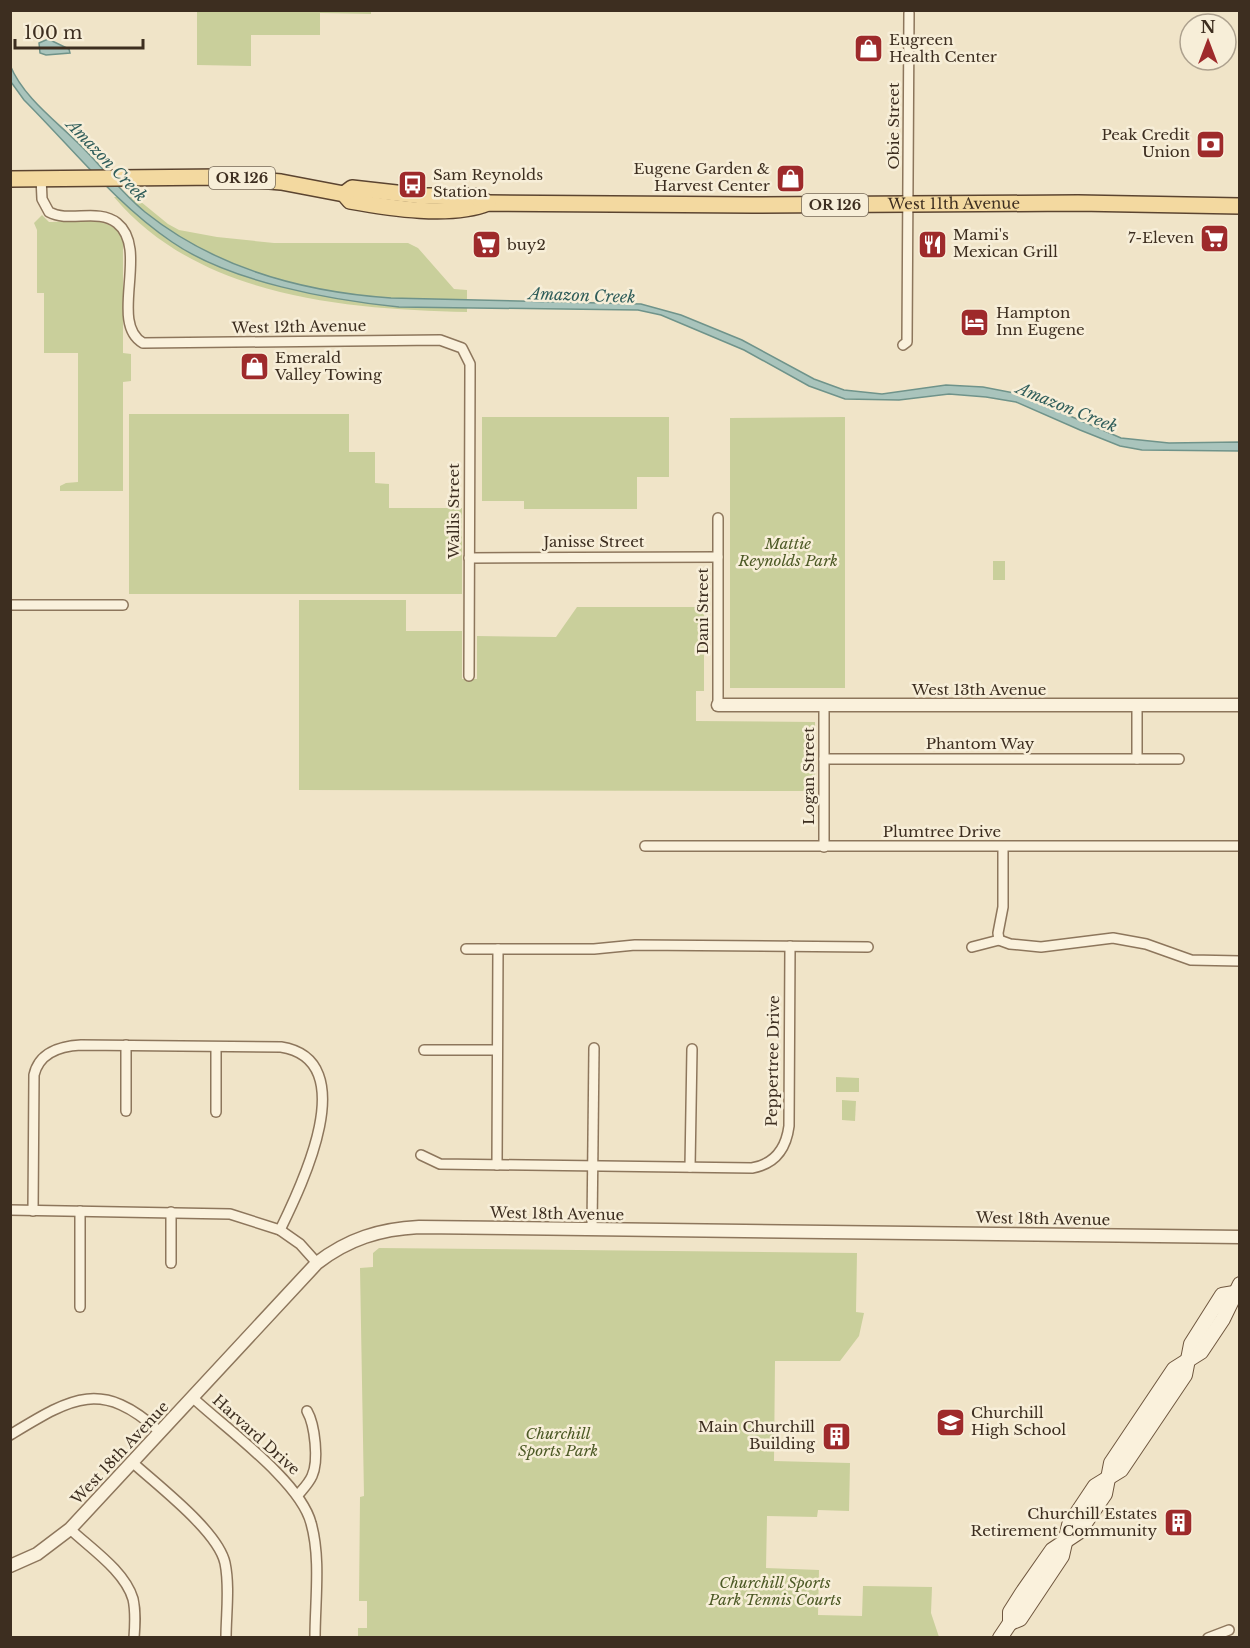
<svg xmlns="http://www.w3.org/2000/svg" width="1250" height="1648" font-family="'Libre Baskerville',serif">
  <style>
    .green { fill: #c9cf9b }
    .water { fill: #a9c4bc; stroke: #6f938a; stroke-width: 1.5 }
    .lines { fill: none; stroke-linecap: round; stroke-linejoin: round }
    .minor-casing { stroke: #8d765c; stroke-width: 12 }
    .tertiary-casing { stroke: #8d765c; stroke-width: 15 }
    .secondary-casing { stroke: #6f573f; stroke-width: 16 }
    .primary-casing { stroke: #5b4430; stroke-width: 18 }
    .minor { stroke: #faf1dc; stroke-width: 9 }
    .tertiary { stroke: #faf1dc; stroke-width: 12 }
    .secondary { stroke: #faf1dc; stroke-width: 14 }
    .primary { stroke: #f3d9a0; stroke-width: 15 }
    .labels { text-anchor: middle; stroke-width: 5; stroke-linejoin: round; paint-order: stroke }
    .shield { fill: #f7eed8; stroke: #756857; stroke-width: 1.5 }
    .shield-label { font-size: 14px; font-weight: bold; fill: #3d2e20 }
    .poi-label { font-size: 15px; fill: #3d2e20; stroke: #f7eed8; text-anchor: start }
    .street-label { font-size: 15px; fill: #3d2e20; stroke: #f7eed8 }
    .park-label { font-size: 15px; font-style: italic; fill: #4d5a26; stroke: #f7eed8 }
    .water-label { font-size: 16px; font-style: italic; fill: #2f5d5a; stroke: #f7eed8 }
  </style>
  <rect width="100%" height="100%" fill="#f0e4c8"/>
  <!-- green -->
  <g class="green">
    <polygon points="197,11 371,10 371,14 320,13 320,35 251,35 251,66 197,65"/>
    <path d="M114 197H135L168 224 179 230 217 237 274 243H408L418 248 454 289 467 290V312C345 309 198 297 114 197Z"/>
    <path d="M42 215 49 222C72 222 113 213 123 240V353L131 354V381L123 382V491H60V486L66 483 78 482V353H44V293H37V230L34 223Z"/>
    <polygon points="129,414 349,414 349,452 375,452 375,483 389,484 389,508 462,508 462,594 129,594"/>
    <polygon points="482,417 669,417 669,477 637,477 637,509 524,509 524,501 482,501"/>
    <polygon points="845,417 845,688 730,688 730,418"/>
    <rect x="993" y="561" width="12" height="19"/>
    <polygon points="299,600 406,600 406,631 462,631 462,679 477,679 477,636 556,637 577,607 704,607 704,691 696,691 696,721 815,722 815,791 299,790"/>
    <polygon points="836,1077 859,1078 859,1092 836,1092"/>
    <polygon points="842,1100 856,1101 855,1121 842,1120"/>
    <polygon points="379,1248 857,1253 856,1312 864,1313 859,1336 840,1361 775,1361 774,1461 850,1463 849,1511 818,1510 817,1517 767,1516 766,1568 819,1570 818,1615 862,1616 863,1586 932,1587 931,1613 939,1637 358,1637 358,1628 367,1628 367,1601 359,1601 360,1497 364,1496 360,1268 373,1267 373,1253"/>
  </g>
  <!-- water -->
  <g class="water">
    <polygon points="48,39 69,49 70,53 46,55 40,53 39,43"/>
    <path d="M10 65C23 97 56 121 79 144 102 166 120 192 145 212 215 268 304 292 391 298L641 304 681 315 742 340 814 379 844 390 882 394 946 385 983 387 1019 394 1121 438 1169 443 1239 442V451L1142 450 1120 446 1080 430 1016 402 986 397 949 394 899 400 845 399 809 386 744 350 661 315 638 310 399 307C330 300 230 282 172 242 116 204 72 148 24 100L11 82Z"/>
  </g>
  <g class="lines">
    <defs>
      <g id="minor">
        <path d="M41 177 42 199 49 212C69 223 98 208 117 223 150 249 108 323 143 343L440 340 462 348 470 364V373L469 676"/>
        <polyline points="903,345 907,342 909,13"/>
        <polyline points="718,518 718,705"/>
        <polyline points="469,558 718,557"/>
        <polyline points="10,605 123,605"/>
        <polyline points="824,705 824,847"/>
        <polyline points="824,759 1179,759"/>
        <polyline points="1137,759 1137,705"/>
        <polyline points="645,846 1240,846"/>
        <polyline points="999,940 998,933 1003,907 1003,847"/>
        <polyline points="972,947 999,940 1010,944 1041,947 1113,938 1146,944 1191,960 1240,961"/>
        <polyline points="466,949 594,949 635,945 868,947"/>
        <polyline points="126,1045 126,1111"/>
        <polyline points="216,1047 216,1112"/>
        <polyline points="424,1050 497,1050"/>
        <path d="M421 1155 440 1164 752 1168C775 1164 786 1149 789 1126L790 946"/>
        <polyline points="497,1165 498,949"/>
        <polyline points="690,1167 692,1049"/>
        <polyline points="10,1210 230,1214 280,1230 300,1244 317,1263"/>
        <path d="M33 1211 34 1075C39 1053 60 1046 81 1045L281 1047C364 1060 300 1189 280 1230"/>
        <polyline points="171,1212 171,1263"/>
        <polyline points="592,1229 594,1048"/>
        <polyline points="80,1307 80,1211"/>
        <path d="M192 1397C225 1428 300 1481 311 1523 321 1558 315 1601 315 1638"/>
        <path d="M10 1435C71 1398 101 1378 160 1432"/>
        <path d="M132 1462C157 1485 218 1531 225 1563 230 1587 226 1614 226 1638"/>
        <path d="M298 1495C303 1489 309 1483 312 1476 319 1461 315 1425 307 1411"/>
        <path d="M70 1529C90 1548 125 1571 133 1599 136 1612 135 1625 134 1638"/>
        <polyline points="1208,1638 1229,1630"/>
      </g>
      <g id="tertiary">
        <polyline points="718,705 1240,705"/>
        <path d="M10 1566 37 1554 70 1529 317 1263C348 1239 380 1229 419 1227L1240 1237"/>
      </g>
      <g id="secondary">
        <polyline points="1010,1623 1020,1619 1062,1556 1069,1525 1095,1486 1121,1470 1185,1375 1191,1344 1222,1295 1234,1293"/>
        <polyline points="1000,1638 1010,1623 1010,1612 1022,1593 1052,1550 1079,1532 1105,1494 1111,1463 1174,1369 1201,1352 1223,1319 1240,1284"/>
      </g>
      <g id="primary">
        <path id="s1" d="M10 179 223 177 281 182 344 194 350 201C389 208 451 218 488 203L752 205 1078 203 1240 206"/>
        <polyline points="344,194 352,188 423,196 473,196 488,203"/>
      </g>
    </defs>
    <!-- minor casing -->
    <use href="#minor" class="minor-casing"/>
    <!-- tertiary casing -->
    <use href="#tertiary" class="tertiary-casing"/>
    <!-- secondary casing -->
    <use href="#secondary" class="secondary-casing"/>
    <!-- primary casing -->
    <use href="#primary" class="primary-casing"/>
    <!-- minor -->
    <use href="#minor" class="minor"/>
    <!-- tertiary -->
    <use href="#tertiary" class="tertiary"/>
    <!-- secondary -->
    <use href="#secondary" class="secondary"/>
    <!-- primary -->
    <use href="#primary" class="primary"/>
  </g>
  <!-- icons -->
  <defs>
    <symbol id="shop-square" viewBox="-11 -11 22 22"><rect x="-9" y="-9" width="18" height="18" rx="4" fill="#9e2a2b" stroke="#f7eed8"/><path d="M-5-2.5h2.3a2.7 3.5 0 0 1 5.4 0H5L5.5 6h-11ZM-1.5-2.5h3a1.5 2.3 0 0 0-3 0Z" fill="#fff"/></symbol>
    <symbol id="bank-square" viewBox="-11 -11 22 22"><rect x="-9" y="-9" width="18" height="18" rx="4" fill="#9e2a2b" stroke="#f7eed8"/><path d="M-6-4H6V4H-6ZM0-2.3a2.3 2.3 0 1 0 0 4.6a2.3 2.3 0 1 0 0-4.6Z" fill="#fff"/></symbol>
    <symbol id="bus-square" viewBox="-11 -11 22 22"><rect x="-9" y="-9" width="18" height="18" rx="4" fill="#9e2a2b" stroke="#f7eed8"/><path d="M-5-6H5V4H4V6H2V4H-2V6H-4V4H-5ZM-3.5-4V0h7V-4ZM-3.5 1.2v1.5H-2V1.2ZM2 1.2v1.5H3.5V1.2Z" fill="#fff"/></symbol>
    <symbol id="supermarket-square" viewBox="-11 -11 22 22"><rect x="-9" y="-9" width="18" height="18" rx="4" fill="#9e2a2b" stroke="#f7eed8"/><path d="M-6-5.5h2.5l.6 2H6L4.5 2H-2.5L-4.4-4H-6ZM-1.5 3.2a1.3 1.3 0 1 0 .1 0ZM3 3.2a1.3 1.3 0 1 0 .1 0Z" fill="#fff"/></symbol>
    <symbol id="restaurant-square" viewBox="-11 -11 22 22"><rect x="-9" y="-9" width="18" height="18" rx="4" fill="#9e2a2b" stroke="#f7eed8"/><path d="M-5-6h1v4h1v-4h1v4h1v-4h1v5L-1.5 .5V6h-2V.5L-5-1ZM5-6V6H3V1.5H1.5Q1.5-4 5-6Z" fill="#fff"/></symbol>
    <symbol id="hotel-square" viewBox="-11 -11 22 22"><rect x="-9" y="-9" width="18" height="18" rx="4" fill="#9e2a2b" stroke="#f7eed8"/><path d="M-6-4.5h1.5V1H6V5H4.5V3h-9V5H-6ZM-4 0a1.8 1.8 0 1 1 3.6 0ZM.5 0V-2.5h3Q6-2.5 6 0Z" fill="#fff"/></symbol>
    <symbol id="school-square" viewBox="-11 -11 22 22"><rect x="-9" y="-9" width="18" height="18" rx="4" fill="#9e2a2b" stroke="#f7eed8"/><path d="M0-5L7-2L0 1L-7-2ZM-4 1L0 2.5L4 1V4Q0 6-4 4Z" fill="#fff"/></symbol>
    <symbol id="building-square" viewBox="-11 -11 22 22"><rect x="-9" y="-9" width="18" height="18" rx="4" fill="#9e2a2b" stroke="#f7eed8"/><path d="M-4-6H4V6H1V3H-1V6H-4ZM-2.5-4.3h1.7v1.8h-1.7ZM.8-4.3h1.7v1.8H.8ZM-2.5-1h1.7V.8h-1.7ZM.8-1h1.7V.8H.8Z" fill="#fff"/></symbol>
  </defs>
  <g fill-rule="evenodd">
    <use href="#shop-square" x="852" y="32" width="33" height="33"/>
    <use href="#bank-square" x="1194" y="128" width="33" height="33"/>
    <use href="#shop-square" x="774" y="162" width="33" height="33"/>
    <use href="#bus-square" x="396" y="168" width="33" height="33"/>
    <use href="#supermarket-square" x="1198" y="222" width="33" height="33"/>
    <use href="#restaurant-square" x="916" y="228" width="33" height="33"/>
    <use href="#supermarket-square" x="470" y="228" width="33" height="33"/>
    <use href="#hotel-square" x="958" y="306" width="33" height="33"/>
    <use href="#shop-square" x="238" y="350" width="33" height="33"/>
    <use href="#school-square" x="934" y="1406" width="33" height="33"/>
    <use href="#building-square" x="820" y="1420" width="33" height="33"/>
    <use href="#building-square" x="1162" y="1506" width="33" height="33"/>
  </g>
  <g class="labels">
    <!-- shield labels -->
    <g class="shield">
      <rect x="209" y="167" width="66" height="22" rx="4.5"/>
      <rect x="802" y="194" width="66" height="22" rx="4.5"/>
    </g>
    <g class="shield-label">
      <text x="242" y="183">OR 126</text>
      <text x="835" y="210">OR 126</text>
    </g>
    <!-- poi labels -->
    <g class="poi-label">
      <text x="889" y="45">Eugreen<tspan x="889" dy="17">Health Center</tspan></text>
      <text x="1190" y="140" text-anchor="end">Peak Credit<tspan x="1190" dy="17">Union</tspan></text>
      <text x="770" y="174" text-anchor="end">Eugene Garden &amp;<tspan x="770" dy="17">Harvest Center</tspan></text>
      <text x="433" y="180">Sam Reynolds<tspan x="433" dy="17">Station</tspan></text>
      <text x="953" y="240">Mami's<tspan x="953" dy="17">Mexican Grill</tspan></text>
      <text x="1194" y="243" text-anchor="end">7-Eleven</text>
      <text x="507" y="250">buy2</text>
      <text x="996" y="318">Hampton<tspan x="996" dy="17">Inn Eugene</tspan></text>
      <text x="275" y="363">Emerald<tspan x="275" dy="17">Valley Towing</tspan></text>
      <text x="971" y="1418">Churchill<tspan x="971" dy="17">High School</tspan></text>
      <text x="815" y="1432" text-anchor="end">Main Churchill<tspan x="815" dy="17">Building</tspan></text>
      <text x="1157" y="1519" text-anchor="end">Churchill Estates<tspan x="1157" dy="17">Retirement Community</tspan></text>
    </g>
    <!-- street labels -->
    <g class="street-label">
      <text transform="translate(894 126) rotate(-90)" y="5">Obie Street</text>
      <text dy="5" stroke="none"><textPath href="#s1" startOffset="950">West 11th Avenue</textPath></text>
      <text transform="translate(299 327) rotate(-1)" y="5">West 12th Avenue</text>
      <text transform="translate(454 511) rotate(-90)" y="5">Wallis Street</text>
      <text x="594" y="547">Janisse Street</text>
      <text transform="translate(703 611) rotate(-90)" y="5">Dani Street</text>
      <text x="979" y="695">West 13th Avenue</text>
      <text x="980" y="749">Phantom Way</text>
      <text transform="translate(809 776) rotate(-90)" y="5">Logan Street</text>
      <text x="942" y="837">Plumtree Drive</text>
      <text transform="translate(773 1061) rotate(-89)" y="5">Peppertree Drive</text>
      <text transform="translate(557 1214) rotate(1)" y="5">West 18th Avenue</text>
      <text transform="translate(1043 1219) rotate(1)" y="5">West 18th Avenue</text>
      <text transform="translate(256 1435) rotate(42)" y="5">Harvard Drive</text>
      <text transform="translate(120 1453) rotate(-47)" y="5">West 18th Avenue</text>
    </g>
    <!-- park labels -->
    <g class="park-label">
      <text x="788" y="549">Mattie<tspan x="788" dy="17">Reynolds Park</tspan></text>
      <text x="558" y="1439">Churchill<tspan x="558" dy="17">Sports Park</tspan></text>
      <text x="775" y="1588">Churchill Sports<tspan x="775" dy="17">Park Tennis Courts</tspan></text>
    </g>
    <!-- water labels -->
    <g class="water-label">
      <text transform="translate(107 160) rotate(46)" y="6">Amazon Creek</text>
      <text transform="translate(582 295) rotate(2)" y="6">Amazon Creek</text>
      <text transform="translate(1067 407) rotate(22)" y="6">Amazon Creek</text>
    </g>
  </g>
  <!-- border -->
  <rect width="1250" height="1648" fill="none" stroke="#3d2e20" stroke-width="24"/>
  <!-- north arrow -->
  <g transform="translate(1208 42)"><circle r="28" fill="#f7eed8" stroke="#ada18e" stroke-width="1.5"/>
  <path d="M0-4.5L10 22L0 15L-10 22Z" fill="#9e2a2b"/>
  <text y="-9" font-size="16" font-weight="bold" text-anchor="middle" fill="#3d2e20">N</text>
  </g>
  <!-- scale -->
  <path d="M15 39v9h128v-9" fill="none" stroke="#3d2e20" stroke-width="3"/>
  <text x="24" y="39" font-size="18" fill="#3d2e20" stroke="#f7eed8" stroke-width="4.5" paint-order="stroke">100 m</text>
</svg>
